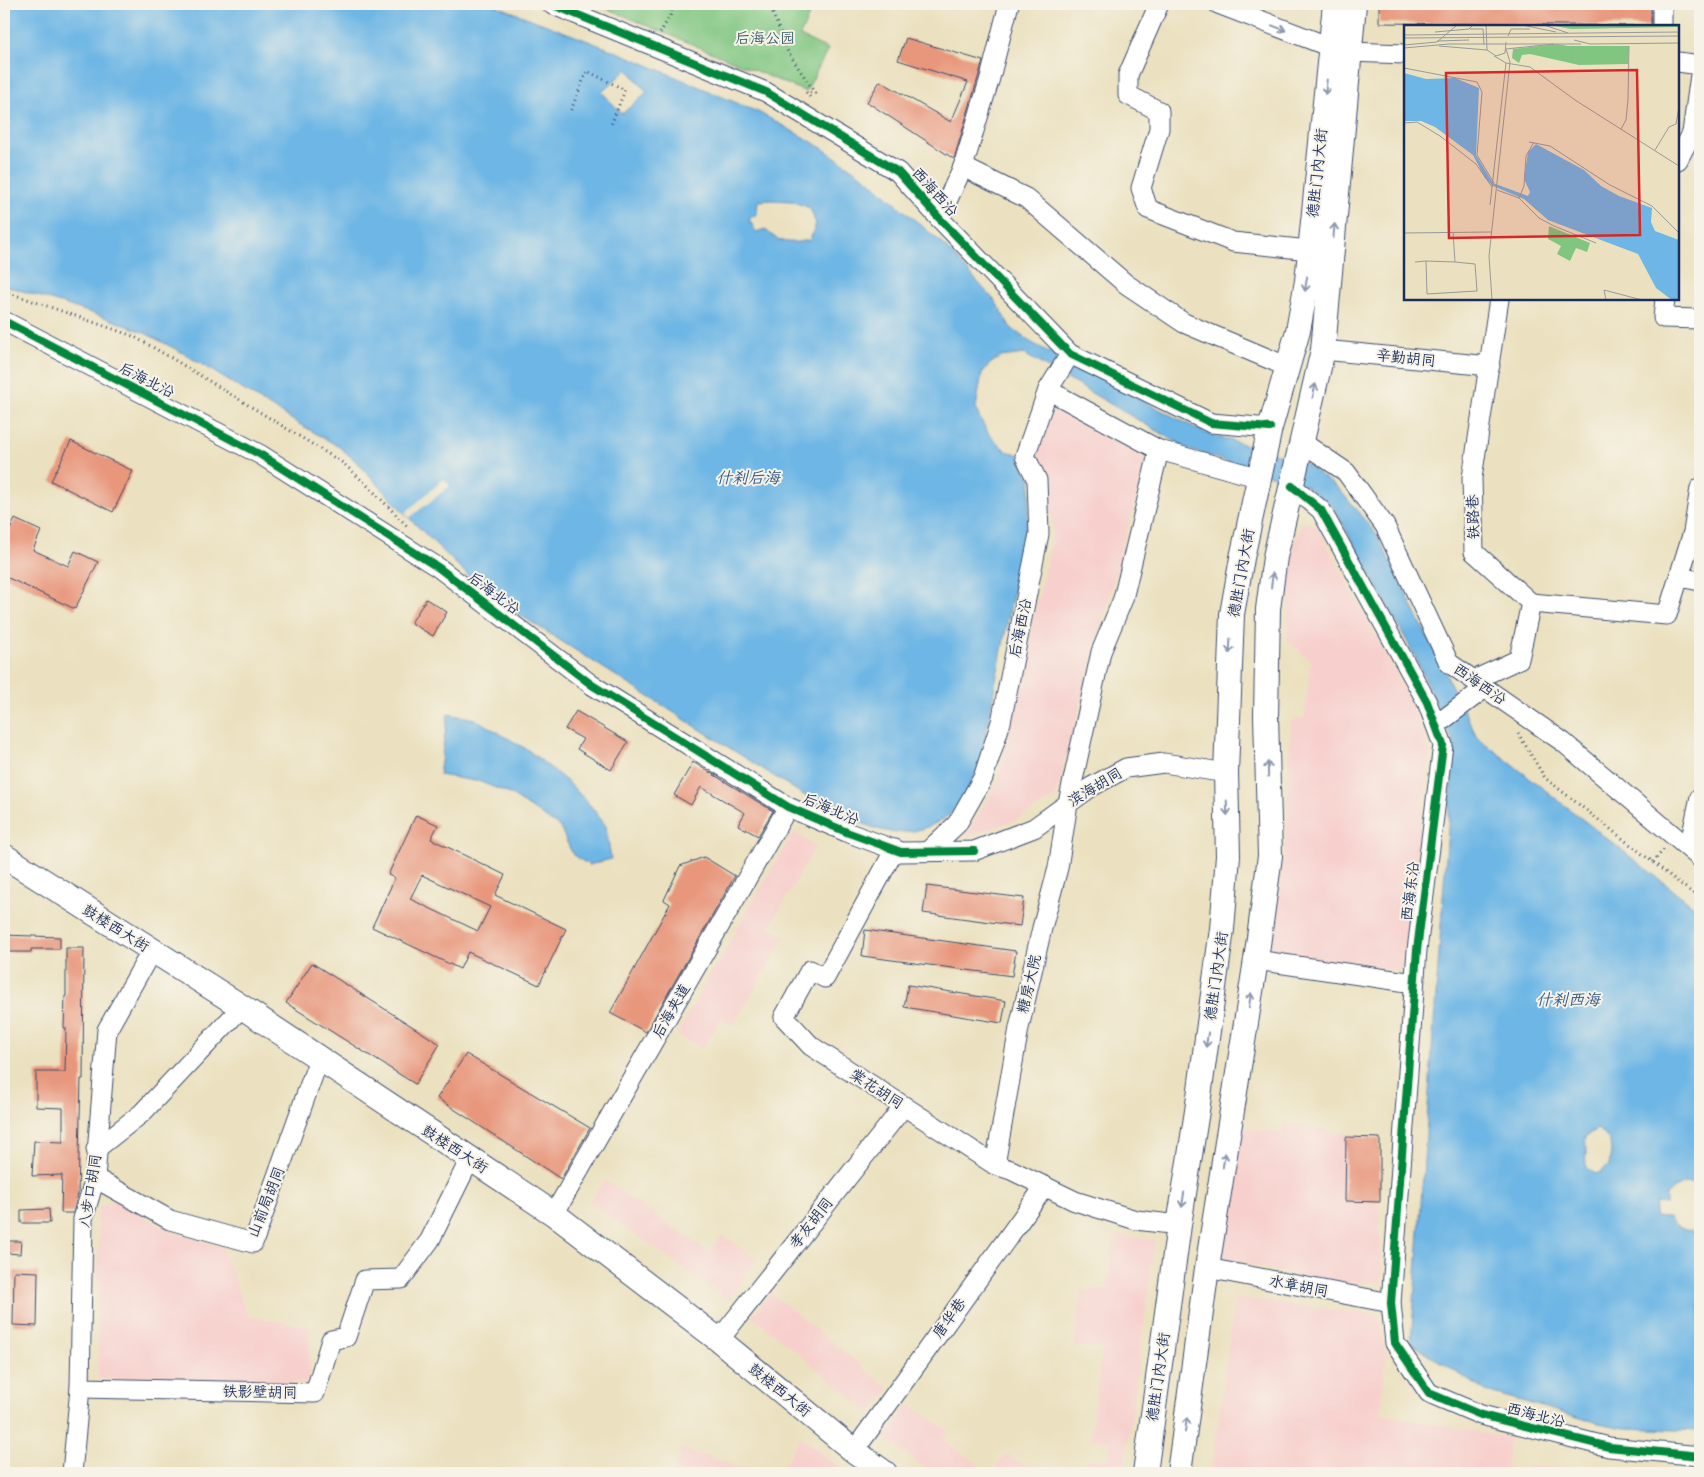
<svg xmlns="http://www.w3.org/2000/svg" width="1704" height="1477" font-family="'Gochi Hand','LXGW WenKai TC',sans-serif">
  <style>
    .built { fill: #f7d0cd }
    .green { fill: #80c681; stroke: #4e7a70 }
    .water { fill: #6db6e5; stroke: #4472a2; fill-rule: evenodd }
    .pier { fill: #ebe1c0 }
    .building { fill: #e8967c; fill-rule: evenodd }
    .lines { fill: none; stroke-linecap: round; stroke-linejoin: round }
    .minor-casing { stroke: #3a4a6d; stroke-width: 21 }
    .major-casing { stroke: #3a4a6d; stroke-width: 26 }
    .path { stroke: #3a4a6d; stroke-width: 3; stroke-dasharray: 1 4; stroke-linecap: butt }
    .minor { stroke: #fff; stroke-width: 19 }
    .major { stroke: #fff; stroke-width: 24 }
    .cycleway-casing { stroke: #f7f3e8; stroke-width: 11 }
    .cycleway { stroke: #00873e; stroke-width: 8 }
    .oneway { stroke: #8d97ae }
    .labels { text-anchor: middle; stroke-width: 4; stroke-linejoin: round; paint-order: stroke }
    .park-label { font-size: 15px; fill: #395c68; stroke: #f7f3e8 }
    .street-label { font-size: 15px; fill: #1b2f5e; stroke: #f7f3e8 }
    .water-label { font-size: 16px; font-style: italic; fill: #345886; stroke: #f7f3e8 }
    .inset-road { fill: none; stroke: #989a99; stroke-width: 1 }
    .view { fill: #d62828; fill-opacity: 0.15; stroke: #d62828; stroke-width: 2.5 }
    .inset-edge { fill: none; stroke: #1b2f5e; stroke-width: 2.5 }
  </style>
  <rect width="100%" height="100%" fill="#f7f3e8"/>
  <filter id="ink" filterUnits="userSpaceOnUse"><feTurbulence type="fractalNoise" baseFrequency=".02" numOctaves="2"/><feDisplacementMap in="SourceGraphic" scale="10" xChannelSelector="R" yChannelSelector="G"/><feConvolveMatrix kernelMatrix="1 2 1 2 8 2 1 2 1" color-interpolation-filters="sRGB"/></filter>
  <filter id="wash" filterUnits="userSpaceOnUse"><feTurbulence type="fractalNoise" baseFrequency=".0096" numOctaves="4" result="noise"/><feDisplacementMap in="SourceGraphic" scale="20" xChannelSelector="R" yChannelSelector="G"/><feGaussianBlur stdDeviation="1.12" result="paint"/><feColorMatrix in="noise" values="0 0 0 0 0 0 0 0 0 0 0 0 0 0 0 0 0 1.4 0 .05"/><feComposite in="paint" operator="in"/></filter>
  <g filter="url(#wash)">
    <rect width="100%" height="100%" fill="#ebe1c0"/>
    <!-- built -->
    <g class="built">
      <polygon points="1052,409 1146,460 1055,798 1013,821 965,837 998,781 1053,531 1049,479 1037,454"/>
      <polygon points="1303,521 1317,526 1387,656 1417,717 1430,753 1402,971 1269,955 1286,835 1291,720 1304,718 1311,661 1287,641 1289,560"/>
      <polygon points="793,832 816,846 769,927 785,937 734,1025 721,1018 702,1049 676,1034"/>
      <polygon points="1284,1124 1377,1138 1382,1285 1363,1280 1360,1289 1314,1281 1223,1257 1241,1127 1282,1134"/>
      <polygon points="605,1180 709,1253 722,1235 757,1259 728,1300 589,1202"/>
      <polygon points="116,1200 168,1230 222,1248 248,1316 309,1327 310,1383 98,1379 98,1208"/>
      <polygon points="1116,1235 1155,1240 1124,1473 1089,1473 1089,1459 1110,1460 1110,1441 1090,1440 1102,1348 1074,1347 1082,1290 1106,1290"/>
      <polygon points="771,1293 890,1389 871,1413 752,1316"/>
      <polygon points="1235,1298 1378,1315 1386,1353 1381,1414 1509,1438 1506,1473 1211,1473"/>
      <polygon points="908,1404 949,1431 944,1441 990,1473 932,1473 884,1438"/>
      <polygon points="800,1436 845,1473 780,1473"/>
      <polygon points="682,1448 755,1473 673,1473"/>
      <polygon points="1006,1453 1016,1461 1050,1473 992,1473"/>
      <polygon points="1527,1465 1597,1472 1597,1473 1526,1473"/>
    </g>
    <!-- green -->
    <polygon class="green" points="596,4 814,4 800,36 828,49 806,92"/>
    <!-- water -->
    <g class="water">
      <path d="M4 4H492L622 54 760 113 819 146 867 179 943 244 995 301 1011 328 1030 342 1205 433 1301 461 1339 489 1377 535 1477 737 1700 911V1183C1684 1182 1678 1184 1666 1195V1204L1656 1203 1654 1217 1669 1218C1676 1227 1683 1230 1695 1232L1698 1241H1700V1431L1625 1428 1598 1423 1486 1391 1411 1343 1454 744 1414 654 1334 508 1306 486 1190 450 1024 354 1001 357 991 363 982 373 976 407 979 417 989 434 1006 451 1018 454 1031 481 1027 522 981 757 978 770 956 808 944 819 930 826 914 831 895 833 877 829 853 820 802 794 487 594 409 518 358 463 338 446 299 424 183 353 145 333 107 318 4 285ZM627 69 647 92 622 114 602 92ZM771 200 791 201 810 208 816 224 810 240C791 244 779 244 765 229L756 232 749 219 757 214 758 201ZM1598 1128 1610 1141 1611 1151 1609 1165 1602 1171 1596 1174C1585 1168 1585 1165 1586 1153 1586 1147 1585 1143 1586 1136Z"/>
      <polygon points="448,714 475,719 528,750 570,784 590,805 606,826 611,859 589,865 573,855 560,827 510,794 481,782 439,775"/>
    </g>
    <!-- pier -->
    <polygon class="pier" points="444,479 450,486 409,518 405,513"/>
    <g id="blocks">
      <!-- building -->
      <g class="building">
        <polygon points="1379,4 1651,4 1651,26 1379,23"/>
        <polygon points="906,38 983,61 954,159 867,102 880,81 951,122 968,82 898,60"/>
        <polygon points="71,441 133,471 113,512 51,481"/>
        <polygon points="15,519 41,531 33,550 68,566 75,551 98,562 75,609 4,576 4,543"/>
        <polygon points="426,599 447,612 433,636 411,623"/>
        <polygon points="576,711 628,742 611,770 577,749 583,739 565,729"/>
        <polygon points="693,762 773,811 758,836 738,825 745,813 701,787 691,805 674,795"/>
        <path d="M416 815 438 825 431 839 505 875 495 895 566 929 539 985 468 952 460 969 372 927 395 878 388 875ZM422 875 490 907 478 931 410 899Z"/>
        <polygon points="704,857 735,876 646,1032 610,1013 670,904 664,900 680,866"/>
        <polygon points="927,886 1024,898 1020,926 923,913"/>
        <polygon points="865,930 1016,951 1012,976 862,956"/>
        <polygon points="4,935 60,937 60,949 31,949 31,952 4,952"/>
        <polygon points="66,948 84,948 83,1079 81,1079 78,1194 73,1213 61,1213 62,1175 32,1176 34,1141 63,1142 63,1108 36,1107 36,1072 65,1072 66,1028 64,1028 65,996 66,996"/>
        <polygon points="312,963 440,1044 415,1084 286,1003"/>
        <polygon points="908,985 1006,1001 1002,1023 904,1007"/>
        <polygon points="466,1054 590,1128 561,1179 437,1098"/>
        <polygon points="1346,1137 1380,1138 1380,1202 1345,1201"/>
        <polygon points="49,1209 50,1223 21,1223 21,1210"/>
        <polygon points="7,1241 21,1241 20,1254 6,1253"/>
        <polygon points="14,1271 38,1272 37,1326 13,1325"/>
      </g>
    </g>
  </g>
  <g filter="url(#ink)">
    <use href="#blocks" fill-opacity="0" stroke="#3a4a6d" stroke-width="1"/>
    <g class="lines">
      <defs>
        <g id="minor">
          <polyline points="551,4 766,92 898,172 939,218 1070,354 1211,423 1270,428"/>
          <polyline points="1159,4 1128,75 1128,95 1159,111 1159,129 1141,188 1148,209 1233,242 1309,250"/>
          <polyline points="1218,4 1330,47 1349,52 1405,54"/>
          <polyline points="1662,4 1662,26"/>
          <polyline points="1678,62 1700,65"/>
          <polyline points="1678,160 1692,133 1700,75"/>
          <polyline points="963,167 1026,198 1126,284 1184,323 1288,367"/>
          <polyline points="939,218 963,167 990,78 1009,4"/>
          <polyline points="1665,299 1663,318 1700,319"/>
          <polyline points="4,321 261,455 439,568 592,685 788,807 849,833 901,852 974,851 1034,828 1091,787 1126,768 1164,763 1226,773"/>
          <polyline points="1323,350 1490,366"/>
          <polyline points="1048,390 1159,450"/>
          <polyline points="1301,438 1309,447 1346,472 1385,526 1449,663 1563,742 1700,858"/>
          <polyline points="1292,486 1321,510 1427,702 1443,745 1417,950 1391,1303 1395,1343 1429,1393 1481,1415 1609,1447 1700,1456"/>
          <polyline points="1679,577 1700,581"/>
          <polyline points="1531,603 1667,615 1693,532 1700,488"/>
          <polyline points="1474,680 1519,659 1531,603 1474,552 1472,478 1499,299"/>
          <polyline points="1436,725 1485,688"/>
          <polyline points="1689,848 1700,797"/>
          <polyline points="895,849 825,978 810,970 784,1017 811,1046 995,1165 1011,1170 1075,1201 1136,1220 1179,1225"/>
          <polyline points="928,851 957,824 983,778 1001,722 1039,534 1037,480 1025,456 1048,390 1070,354"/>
          <polyline points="1256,960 1414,983"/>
          <polyline points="96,1149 142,1113 242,1007"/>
          <polyline points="995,1165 1019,1028 1042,928 1058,868 1068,803 1101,652 1123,599 1159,450 1260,478"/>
          <polyline points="95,1178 170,1220 253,1243 319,1059"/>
          <polyline points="554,1214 788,807"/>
          <polyline points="1207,1268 1391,1303"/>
          <polyline points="719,1340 904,1106"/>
          <polyline points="80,1388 315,1393 331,1340 346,1337 365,1280 401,1279 430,1240 470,1159"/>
          <polyline points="854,1451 1045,1186"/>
          <polyline points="72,1473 80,1388 83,1219 95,1178 107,1030 152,950"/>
        </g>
        <g id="major">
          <polyline points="4,856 242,1007 554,1214 719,1340 854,1451 885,1473"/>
          <polyline points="1145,1473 1179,1225 1197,1111 1222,929 1228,856 1226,773 1232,614 1242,558 1270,428 1298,331 1307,281 1335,4"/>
          <polyline points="1179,1473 1207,1268 1256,960 1270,856 1266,716 1268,609 1275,557 1323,350 1354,4"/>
        </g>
      </defs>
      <!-- minor casing -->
      <use href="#minor" class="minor-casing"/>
      <!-- major casing -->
      <use href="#major" class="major-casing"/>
      <!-- path -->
      <g class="path">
        <polyline points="769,4 788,52 815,93 806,92 810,97"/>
        <polyline points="660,33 670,16 674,4"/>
        <polyline points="571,110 587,71 625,90 611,125"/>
        <polyline points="4,291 133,336 173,359 343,463 369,487 407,526"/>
        <polyline points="1518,733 1545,778 1700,899"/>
        <polyline points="1653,862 1665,848"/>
      </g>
      <!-- minor -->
      <use href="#minor" class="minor"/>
      <!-- major -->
      <use href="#major" class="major"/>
      <defs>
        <g id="cycleway">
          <polyline points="551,4 766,92 898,172 939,218 1070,354 1211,423 1270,428"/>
          <polyline points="4,321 261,455 439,568 592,685 788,807 849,833 901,852 974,851"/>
          <polyline points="1292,486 1321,510 1427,702 1443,745 1417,950 1391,1303 1395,1343 1429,1393 1481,1415 1609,1447 1700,1456"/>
        </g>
      </defs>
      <!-- cycleway casing -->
      <use href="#cycleway" class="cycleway-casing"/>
      <!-- cycleway -->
      <use href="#cycleway" class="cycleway"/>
    </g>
    <!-- one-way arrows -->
    <defs><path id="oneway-shaft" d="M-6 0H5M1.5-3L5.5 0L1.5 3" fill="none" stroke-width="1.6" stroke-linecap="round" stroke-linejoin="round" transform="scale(1.25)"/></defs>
    <g class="oneway">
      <use href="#oneway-shaft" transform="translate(1279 28) rotate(21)"/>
      <use href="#oneway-shaft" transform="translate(1326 87) rotate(96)"/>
      <use href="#oneway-shaft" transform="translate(1334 231) rotate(-85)"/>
      <use href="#oneway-shaft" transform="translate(1306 284) rotate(98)"/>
      <use href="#oneway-shaft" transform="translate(1314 391) rotate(-78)"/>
      <use href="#oneway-shaft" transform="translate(1272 580) rotate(-83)"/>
      <use href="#oneway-shaft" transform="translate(1230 646) rotate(93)"/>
      <use href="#oneway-shaft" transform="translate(1268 769) rotate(-91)"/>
      <use href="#oneway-shaft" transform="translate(1227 808) rotate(88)"/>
      <use href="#oneway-shaft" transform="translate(1250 1000) rotate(-81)"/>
      <use href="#oneway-shaft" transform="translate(1207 1040) rotate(98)"/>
      <use href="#oneway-shaft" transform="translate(1224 1160) rotate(-81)"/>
      <use href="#oneway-shaft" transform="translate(1183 1200) rotate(99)"/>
      <use href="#oneway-shaft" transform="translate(1186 1425) rotate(-82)"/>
    </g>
  </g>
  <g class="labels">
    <!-- park labels -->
    <g class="park-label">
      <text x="765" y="43">后海公园</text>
    </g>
    <!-- street labels -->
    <g class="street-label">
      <text transform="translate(1317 173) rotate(-84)" y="5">德胜门内大街</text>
      <text transform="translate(935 192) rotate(48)" y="5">西海西沿</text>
      <text transform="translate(1406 358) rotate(6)" y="5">辛勤胡同</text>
      <text transform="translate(147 380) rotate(27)" y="5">后海北沿</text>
      <text transform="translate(1473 517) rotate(-92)" y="5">铁路巷</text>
      <text transform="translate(1241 573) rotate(-80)" y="5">德胜门内大街</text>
      <text transform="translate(494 593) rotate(37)" y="5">后海北沿</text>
      <text transform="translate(1020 628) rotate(-78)" y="5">后海西沿</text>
      <text transform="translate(1480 684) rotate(35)" y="5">西海西沿</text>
      <text transform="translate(1095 787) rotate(-31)" y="5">滨海胡同</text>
      <text transform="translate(831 809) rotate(23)" y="5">后海北沿</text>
      <text transform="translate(1410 891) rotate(-83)" y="5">西海东沿</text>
      <text transform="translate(116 928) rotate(32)" y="5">鼓楼西大街</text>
      <text transform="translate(1216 976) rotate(-82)" y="5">德胜门内大街</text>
      <text transform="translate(1029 984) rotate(-77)" y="5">糖房大院</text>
      <text transform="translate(671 1011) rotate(-60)" y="5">后海夹道</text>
      <text transform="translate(877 1089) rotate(33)" y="5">棠花胡同</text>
      <text transform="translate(455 1149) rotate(33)" y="5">鼓楼西大街</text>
      <text transform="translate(90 1191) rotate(-81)" y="5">八步口胡同</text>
      <text transform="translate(266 1202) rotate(-68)" y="5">山前局胡同</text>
      <text transform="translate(811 1223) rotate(-52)" y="5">孝友胡同</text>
      <text transform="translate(1299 1286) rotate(11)" y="5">水章胡同</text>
      <text transform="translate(949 1318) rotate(-54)" y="5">唐华巷</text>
      <text transform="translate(1158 1377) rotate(-82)" y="5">德胜门内大街</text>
      <text transform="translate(780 1390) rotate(39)" y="5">鼓楼西大街</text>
      <text transform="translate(260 1392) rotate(1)" y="5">铁影壁胡同</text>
      <text transform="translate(1536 1415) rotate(14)" y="5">西海北沿</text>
    </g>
    <!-- water labels -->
    <g class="water-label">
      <text x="748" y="483">什刹后海</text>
      <text x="1568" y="1005">什刹西海</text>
    </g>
  </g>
  <!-- overview -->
  <g transform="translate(1404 25)">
    <rect width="275" height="275" fill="#ebe1c0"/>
    <path d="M146 0H275V2L167 4ZM153 19 164 21H225L224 39 175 40 126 29 118 30 115 38 108 33 109 24ZM145 201 186 218 183 227 172 223 166 236 153 229 157 221 144 214Z" fill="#80c681"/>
    <path d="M0 48 22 54 51 53 75 63 72 130 89 158 124 171 126 167 120 154 124 127 132 119 180 145 197 161 215 171 248 183 247 197 251 206 275 215V275H268L252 263 234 229 144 195 120 174 89 161 81 153 69 130 31 102 17 96H0Z" fill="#6db6e5"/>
    <path class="inset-road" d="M82 0 83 25M118 0 152 7M140 0 164 8M66 4H79L80 20M31 7 65 4 69 0M0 10 275 7M104 11 107 4H126M0 13 275 11M170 15 186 19M33 16 65 15M186 19 275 18M0 20 33 17 53 0M35 21 83 25 92 31 101 28 102 17M0 23 45 19H177M102 24 150 19M90 31 102 38 126 42 171 75 275 141M0 43 73 57 78 67 73 130 90 158M0 98 13 97 36 111 72 139 88 162M217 104 222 95 224 74 225 21M125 117 146 121 206 160 248 181 275 208M251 125 265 102 272 99 275 82M93 165 115 173 135 193 150 201 192 218M115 173 120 161 122 131 130 117M86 180 102 38M49 207 51 237M0 208 87 207M11 237 22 236 51 237 71 239 73 266 23 269 22 236M88 275 85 231 106 37 102 24M202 275 200 265 238 275"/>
    <path class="view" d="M233 45 236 210 45 213 42 48Z"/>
    <rect width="275" height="275" class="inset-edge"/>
  </g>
  <!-- margin -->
  <rect width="1704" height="1477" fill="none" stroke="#f7f3e8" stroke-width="20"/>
</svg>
